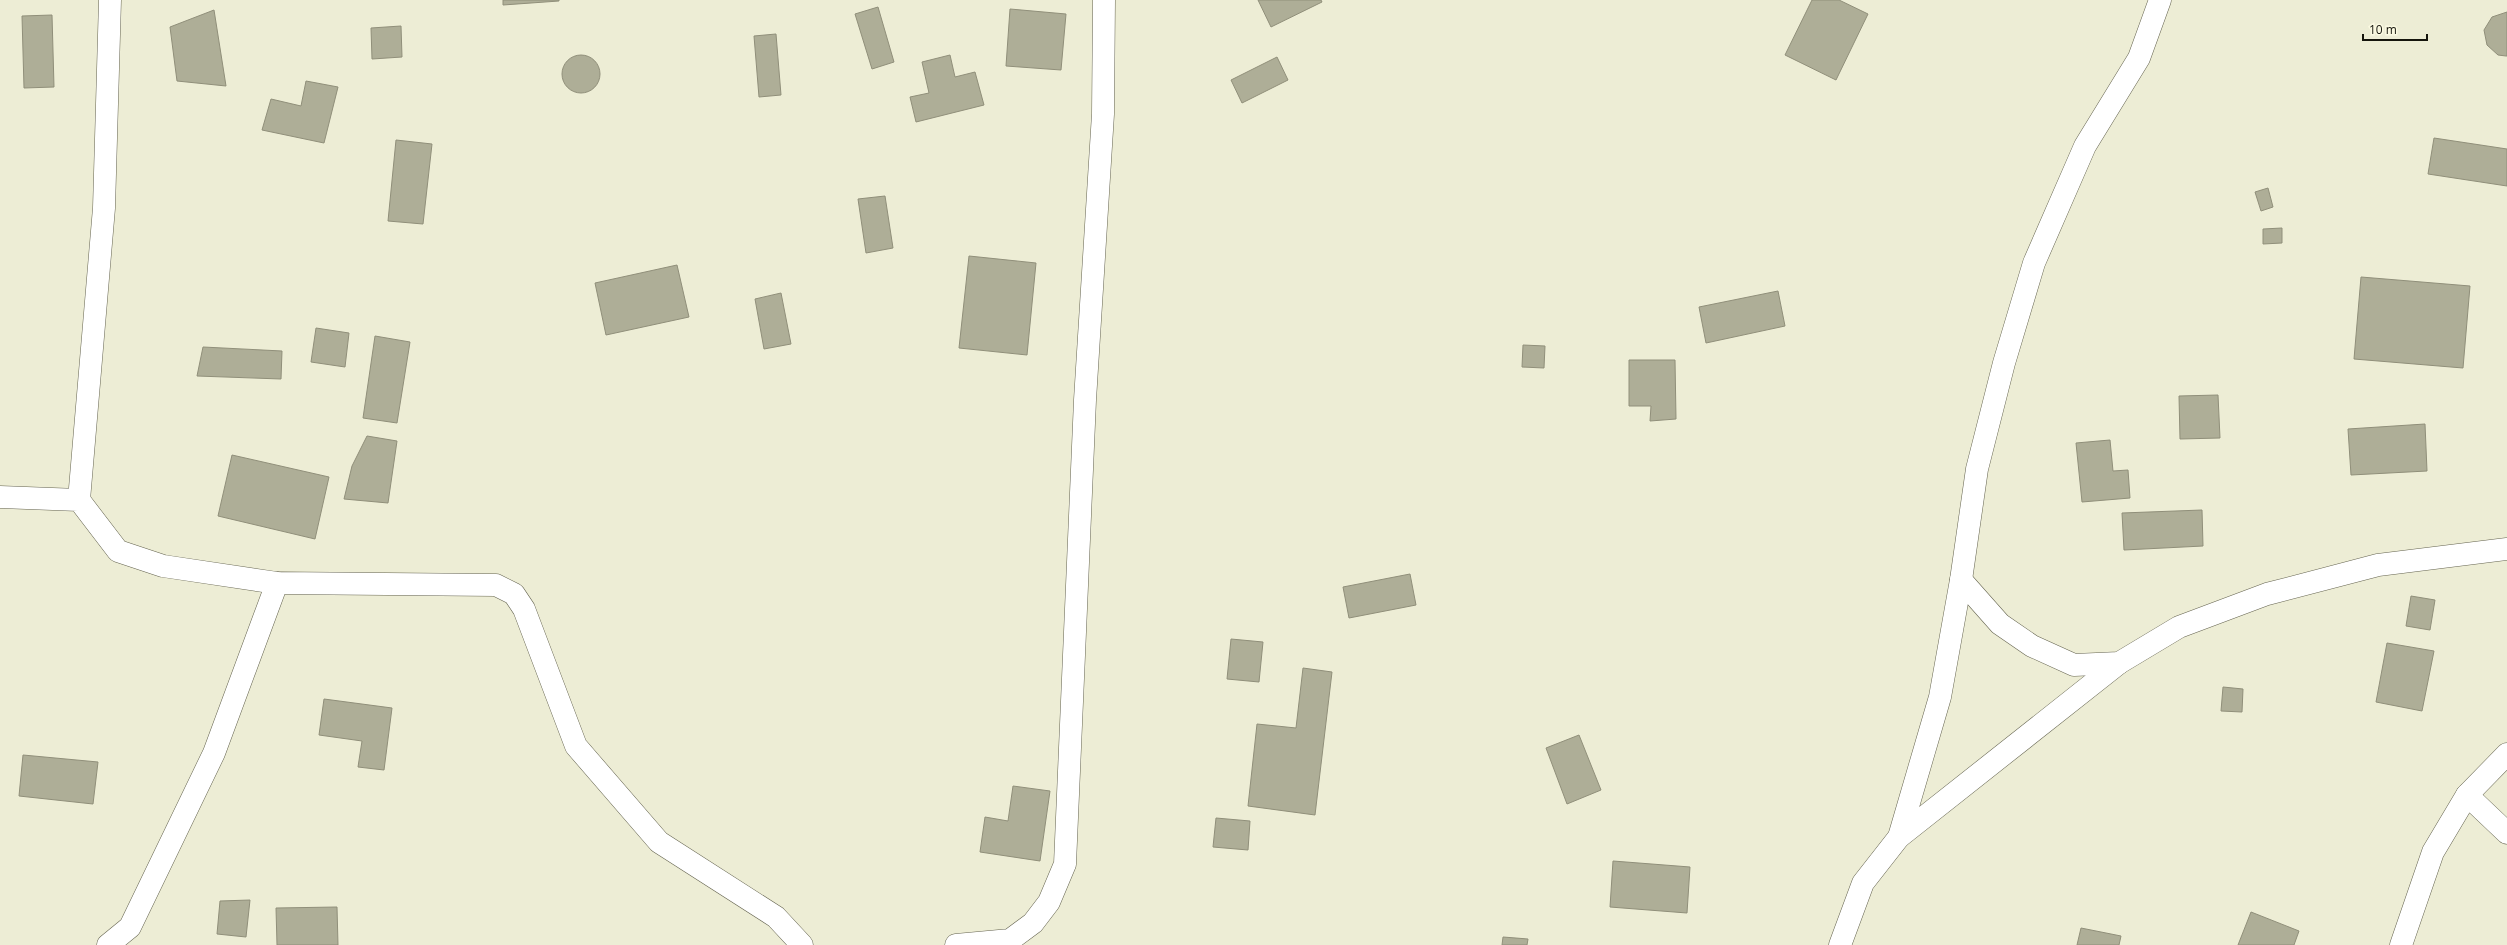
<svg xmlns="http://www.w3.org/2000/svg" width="2507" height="945" font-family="'Open Sans',sans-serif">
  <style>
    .building { fill: #aeae97; stroke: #908f7a }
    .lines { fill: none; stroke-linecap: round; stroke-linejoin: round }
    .minor-casing { stroke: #656450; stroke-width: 23 }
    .minor { stroke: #fff; stroke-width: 22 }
  </style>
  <rect width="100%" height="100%" fill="#ededd5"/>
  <!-- building -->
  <g class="building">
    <polygon points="503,0 559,0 559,1 503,5"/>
    <polygon points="1258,0 1321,0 1322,2 1271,27"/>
    <polygon points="1812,0 1839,0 1868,14 1836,80 1785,55"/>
    <polygon points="878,7 894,62 872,69 855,14"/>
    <polygon points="1010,9 1066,14 1061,70 1006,66"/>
    <polygon points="214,10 226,86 177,81 170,27"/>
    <polygon points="2507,12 2507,56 2506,56 2498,55 2487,45 2484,30 2492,17"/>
    <polygon points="52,15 54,87 24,88 22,16"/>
    <polygon points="401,26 402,57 372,59 371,28"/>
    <polygon points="776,34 781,95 759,97 754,36"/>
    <polygon points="950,55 955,77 975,72 984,105 916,122 910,97 929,93 922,62"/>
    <circle cx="581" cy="74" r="19"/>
    <polygon points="1277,57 1288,80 1242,103 1231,80"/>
    <polygon points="306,81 338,87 324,143 262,130 271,99 301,106"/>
    <polygon points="2434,138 2507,149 2507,186 2428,174"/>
    <polygon points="396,140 432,144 423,224 388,221"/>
    <polygon points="2268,188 2273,207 2261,211 2255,192"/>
    <polygon points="885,196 893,248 866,253 858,199"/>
    <polygon points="2282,228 2282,243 2263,244 2263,229"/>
    <polygon points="969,256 1036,263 1027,355 959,348"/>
    <polygon points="677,265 689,317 606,335 595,283"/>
    <polygon points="2361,277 2470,286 2463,368 2354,359"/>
    <polygon points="1778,291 1785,326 1706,343 1699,307"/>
    <polygon points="781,293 791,344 764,349 755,299"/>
    <polygon points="316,328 349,333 345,367 311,362"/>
    <polygon points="375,336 410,342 397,423 363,418"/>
    <polygon points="1523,345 1545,346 1544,368 1522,367"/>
    <polygon points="203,347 282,351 281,379 197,376"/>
    <polygon points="1629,360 1675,360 1676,419 1650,421 1651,406 1629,406"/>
    <polygon points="2218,395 2220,438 2180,439 2179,396"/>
    <polygon points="2425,424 2427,471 2351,475 2348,429"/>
    <polygon points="367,436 397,441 388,503 344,499 352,466"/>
    <polygon points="2110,440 2113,471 2128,470 2130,498 2082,502 2076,443"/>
    <polygon points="232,455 329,477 315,539 218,516"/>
    <polygon points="2202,510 2203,546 2124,550 2122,513"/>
    <polygon points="1410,574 1416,605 1349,618 1343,587"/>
    <polygon points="2411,596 2435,600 2430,630 2406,626"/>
    <polygon points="1231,639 1263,642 1259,682 1227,679"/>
    <polygon points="2387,643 2434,651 2422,711 2376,702"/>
    <polygon points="1303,668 1332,672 1315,815 1248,806 1257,724 1296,728"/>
    <polygon points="2223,687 2243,689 2242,712 2221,711"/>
    <polygon points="324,699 392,708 384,770 358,767 362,741 319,735"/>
    <polygon points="1579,735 1601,790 1567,804 1546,748"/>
    <polygon points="23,755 98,762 93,804 19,796"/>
    <polygon points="1013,786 1050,791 1040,861 980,852 985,817 1008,821"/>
    <polygon points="1216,818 1250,821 1248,850 1213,847"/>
    <polygon points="1613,861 1690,867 1687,913 1610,907"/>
    <polygon points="250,900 246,937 217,934 220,901"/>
    <polygon points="337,907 338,945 277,945 276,908"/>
    <polygon points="2251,912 2299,931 2294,945 2238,945"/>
    <polygon points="2081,928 2121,936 2119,945 2077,945"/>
    <polygon points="1503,937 1528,939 1527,945 1502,945"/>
  </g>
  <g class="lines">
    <defs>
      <g id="minor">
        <polyline points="0,497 79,500 118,551 163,566 277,583 496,585 514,594 524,609 576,746 659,842 776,917 802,945"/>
        <polyline points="79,500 104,208 110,0"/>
        <polyline points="1961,580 2000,624 2032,646 2074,665 2119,663 2179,627 2267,594 2378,565 2507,549"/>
        <polyline points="2507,754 2467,795 2507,833"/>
        <polyline points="1899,837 2119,663"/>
        <polyline points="108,945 130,927 214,753 277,583"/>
        <polyline points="956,945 1010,940 1033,923 1049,902 1065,864 1085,400 1103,114 1104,0"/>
        <polyline points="1840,945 1863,883 1899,837 1940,697 1961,580 1977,469 2004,363 2034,263 2085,146 2139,58 2160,0"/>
        <polyline points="2401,945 2433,852 2467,795"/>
      </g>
    </defs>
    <!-- minor casing -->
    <use href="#minor" class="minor-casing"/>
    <!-- minor -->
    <use href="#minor" class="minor"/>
  </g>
  <!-- scale -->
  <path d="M2363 34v6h64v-6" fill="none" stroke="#15150c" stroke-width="2"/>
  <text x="2369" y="34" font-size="12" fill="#15150c" stroke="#fbfae2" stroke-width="3" paint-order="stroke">10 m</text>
</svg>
